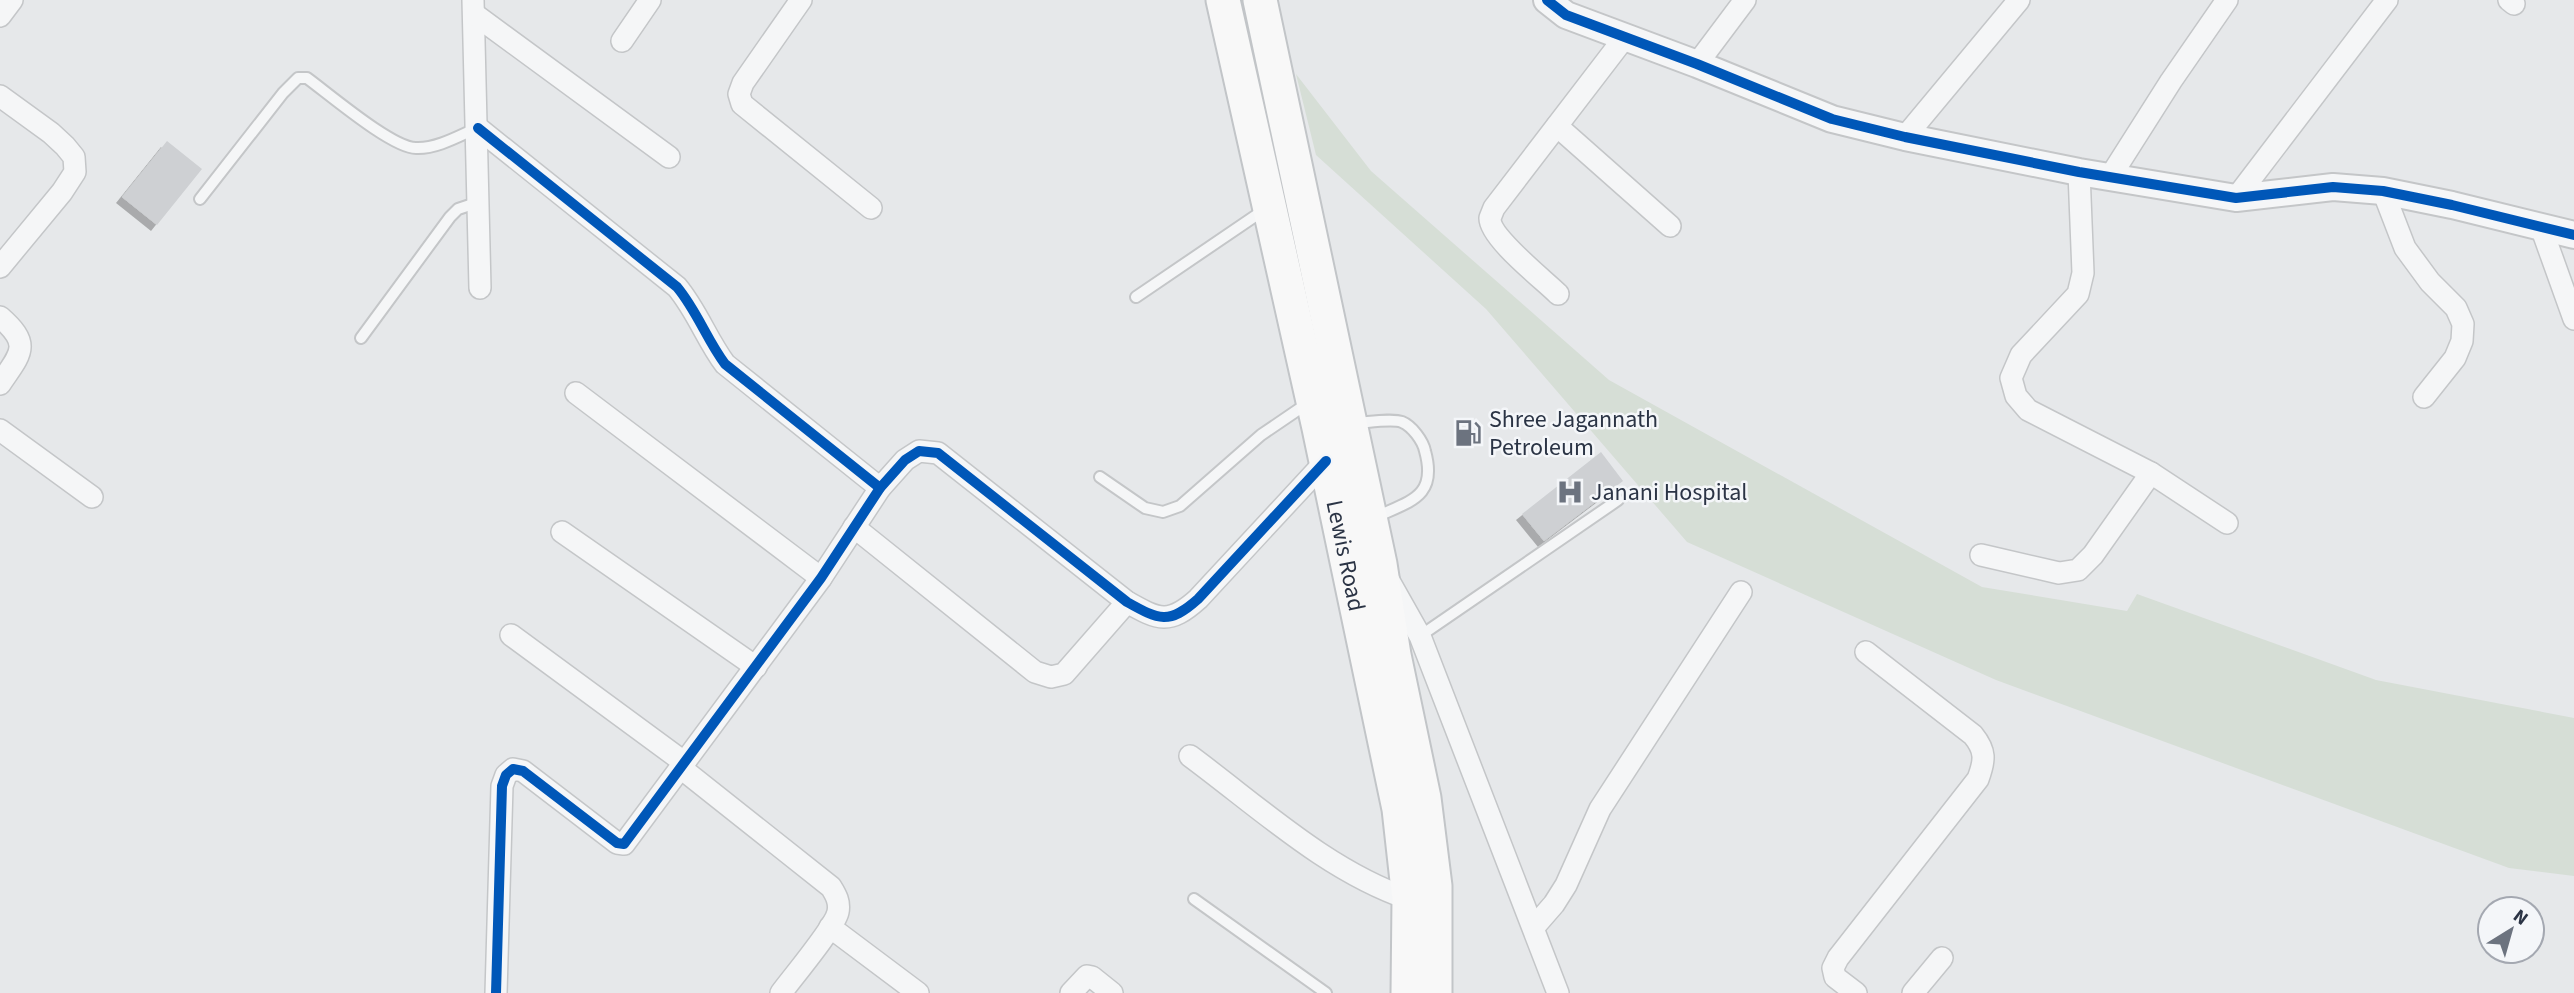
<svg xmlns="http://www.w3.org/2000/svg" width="2574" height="993" font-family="'Source Sans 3',sans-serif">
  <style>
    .green { fill: #d6ded6 }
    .building { fill: #ced0d3; filter: url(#shadow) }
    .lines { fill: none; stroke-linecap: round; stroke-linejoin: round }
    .service-casing { stroke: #c4c6c8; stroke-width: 14 }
    .minor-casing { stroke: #c4c6c8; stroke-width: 24 }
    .tertiary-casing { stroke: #c4c6c8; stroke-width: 30 }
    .primary-casing { stroke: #c2c5c8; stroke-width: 37 }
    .service { stroke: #f5f6f7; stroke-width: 10 }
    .minor { stroke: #f5f6f7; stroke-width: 21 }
    .tertiary { stroke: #f5f6f7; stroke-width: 26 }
    .primary { stroke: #f8f8f8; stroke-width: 33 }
    .cycleway-casing { stroke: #f4f6f9; stroke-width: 15 }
    .cycleway { stroke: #0057b8; stroke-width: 10 }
    .labels { text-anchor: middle; stroke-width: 5; stroke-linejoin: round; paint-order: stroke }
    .poi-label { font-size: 24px; fill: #2b3445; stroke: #f4f6f9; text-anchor: start }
    .street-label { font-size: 24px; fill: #2b3445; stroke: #f4f6f9 }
  </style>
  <defs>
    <filter id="shadow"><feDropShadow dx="-6" dy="6" stdDeviation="0" flood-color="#0004"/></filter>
  </defs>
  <rect width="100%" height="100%" fill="#e6e8ea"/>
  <!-- green -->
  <polygon class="green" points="1296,74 1371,171 1609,380 1982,587 2127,611 2137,594 2376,680 2574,718 2574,876 2509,868 1996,680 1687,542 1486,309 1316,155"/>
  <!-- building -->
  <g class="building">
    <polygon points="167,141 202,169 157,225 122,197"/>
    <polygon points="1601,452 1623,481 1544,541 1522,514"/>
  </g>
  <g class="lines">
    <defs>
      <g id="service">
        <path d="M200 199 283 93 298 78H307C329 94 392 148 416 148 436 149 459 136 477 128"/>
        <polyline points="1136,297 1264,210"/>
        <polyline points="361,338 450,217 458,209 476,203"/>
        <path d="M1353 423C1364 423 1392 418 1402 422 1412 426 1423 441 1425 451 1438 498 1409 501 1374 518"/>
        <polyline points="1100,477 1145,508 1163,512 1180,506 1261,435 1308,403"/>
        <polyline points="1420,636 1618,500"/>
        <polyline points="1194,899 1326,993"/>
      </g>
      <g id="minor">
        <polyline points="473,0 480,288"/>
        <polyline points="801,0 743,83 739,94 742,104 871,208"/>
        <polyline points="2509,0 2514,4"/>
        <polyline points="474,14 669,157"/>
        <polyline points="0,16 12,0"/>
        <polyline points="622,41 650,0"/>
        <polyline points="1697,64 1745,0"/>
        <polyline points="0,96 51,133 65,146 74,157 75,172 62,192 0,267"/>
        <polyline points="1557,126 1670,226"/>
        <path d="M478 128 677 287C697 311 707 340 725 364L880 488"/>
        <polyline points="1905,137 2019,0"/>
        <polyline points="2079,172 2083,273 2078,294 2021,355 2011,378 2016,396 2028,410 2151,473 2227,523"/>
        <polyline points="2110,177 2171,81 2227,0"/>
        <polyline points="2383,191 2405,248 2430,282 2456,308 2463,324 2462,341 2455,358 2424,397"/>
        <polyline points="2236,198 2387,0"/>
        <polyline points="2541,227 2574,319"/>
        <path d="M1558 294C1544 280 1489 237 1490 218 1490 218 1494 208 1494 208L1625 37"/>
        <path d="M0 317C32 345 21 353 0 384"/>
        <polyline points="576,393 821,578"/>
        <polyline points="0,430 92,497"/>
        <polyline points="854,527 1035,672 1051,677 1064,674 1127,602"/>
        <polyline points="562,532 756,667"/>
        <polyline points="1981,555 2059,573 2078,570 2093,555 2151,473"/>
        <polyline points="1389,581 1420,636 1558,993"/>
        <polyline points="511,635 685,763"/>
        <path d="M1190 756C1259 807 1327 871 1409 899"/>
        <path d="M681 768 831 887C836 895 840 902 838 912 835 927 792 978 781 993"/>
        <polyline points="830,927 918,993"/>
        <polyline points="1534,927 1554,904 1566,885 1600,809 1741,592"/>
        <path d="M496 993 502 786 506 775 513 769 523 771 617 843 624 844 821 578 880 488 905 460 919 451 938 453 1127 602C1159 620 1169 625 1198 599L1326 461"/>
        <polyline points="1071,993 1087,976 1092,977 1112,993"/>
        <path d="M1856 993 1835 977 1833 968 1838 958 1978 779C1985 760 1986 751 1973 735L1866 652"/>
        <polyline points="1913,993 1942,958"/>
      </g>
      <polyline id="tertiary" points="1547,0 1566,15 1697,64 1832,119 1905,137 2079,172 2236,198 2333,187 2383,191 2452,205 2574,235"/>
      <g id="primary">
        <path id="s1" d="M1223 0 1319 428 1399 809 1409 899 1408 993"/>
        <polyline points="1260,0 1380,564 1394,655 1424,798 1435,886 1435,993"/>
      </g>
    </defs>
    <!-- service casing -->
    <use href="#service" class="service-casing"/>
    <!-- minor casing -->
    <use href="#minor" class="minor-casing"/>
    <!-- tertiary casing -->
    <use href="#tertiary" class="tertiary-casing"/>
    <!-- primary casing -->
    <use href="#primary" class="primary-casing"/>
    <!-- service -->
    <use href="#service" class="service"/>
    <!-- minor -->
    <use href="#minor" class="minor"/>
    <!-- tertiary -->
    <use href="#tertiary" class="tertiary"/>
    <!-- primary -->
    <use href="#primary" class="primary"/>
    <defs>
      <g id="cycleway">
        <polyline points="1547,0 1566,15 1697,64 1832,119 1905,137 2079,172 2236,198 2333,187 2383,191 2452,205 2574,235"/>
        <path d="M478 128 677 287C697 311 707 340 725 364L880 488"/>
        <path d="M496 993 502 786 506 775 513 769 523 771 617 843 624 844 821 578 880 488 905 460 919 451 938 453 1127 602C1159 620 1169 625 1198 599L1326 461"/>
      </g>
    </defs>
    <!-- cycleway casing -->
    <use href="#cycleway" class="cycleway-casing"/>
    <!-- cycleway -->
    <use href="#cycleway" class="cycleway"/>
  </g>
  <!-- icons -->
  <defs>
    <symbol id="fuel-bare" viewBox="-9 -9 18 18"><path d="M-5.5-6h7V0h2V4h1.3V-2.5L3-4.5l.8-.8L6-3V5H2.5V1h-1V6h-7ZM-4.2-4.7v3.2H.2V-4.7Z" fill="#6c737f" stroke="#f4f6f9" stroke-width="2.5" paint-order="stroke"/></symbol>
    <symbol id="hospital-bare" viewBox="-9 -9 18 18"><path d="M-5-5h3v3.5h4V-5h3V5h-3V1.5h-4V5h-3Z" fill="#6c737f" stroke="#f4f6f9" stroke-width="2.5" paint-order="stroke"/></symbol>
  </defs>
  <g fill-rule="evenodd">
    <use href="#fuel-bare" x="1449" y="414" width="38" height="38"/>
    <use href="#hospital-bare" x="1551" y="473" width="38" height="38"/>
  </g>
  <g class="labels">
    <!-- poi labels -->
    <g class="poi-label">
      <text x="1489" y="427">Shree Jagannath<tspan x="1489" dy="28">Petroleum</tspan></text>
      <text x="1591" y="500">Janani Hospital</text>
    </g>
    <!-- street labels -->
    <g class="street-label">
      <text dy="8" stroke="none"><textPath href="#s1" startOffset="569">Lewis Road</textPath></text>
    </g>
  </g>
  <!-- north arrow -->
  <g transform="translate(2511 930) rotate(37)"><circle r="33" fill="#f4f6f9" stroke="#a4a8b1" stroke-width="2"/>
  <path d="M0-5L12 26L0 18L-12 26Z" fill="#6c737f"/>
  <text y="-10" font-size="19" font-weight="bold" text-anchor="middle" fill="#2b3445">N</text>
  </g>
</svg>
